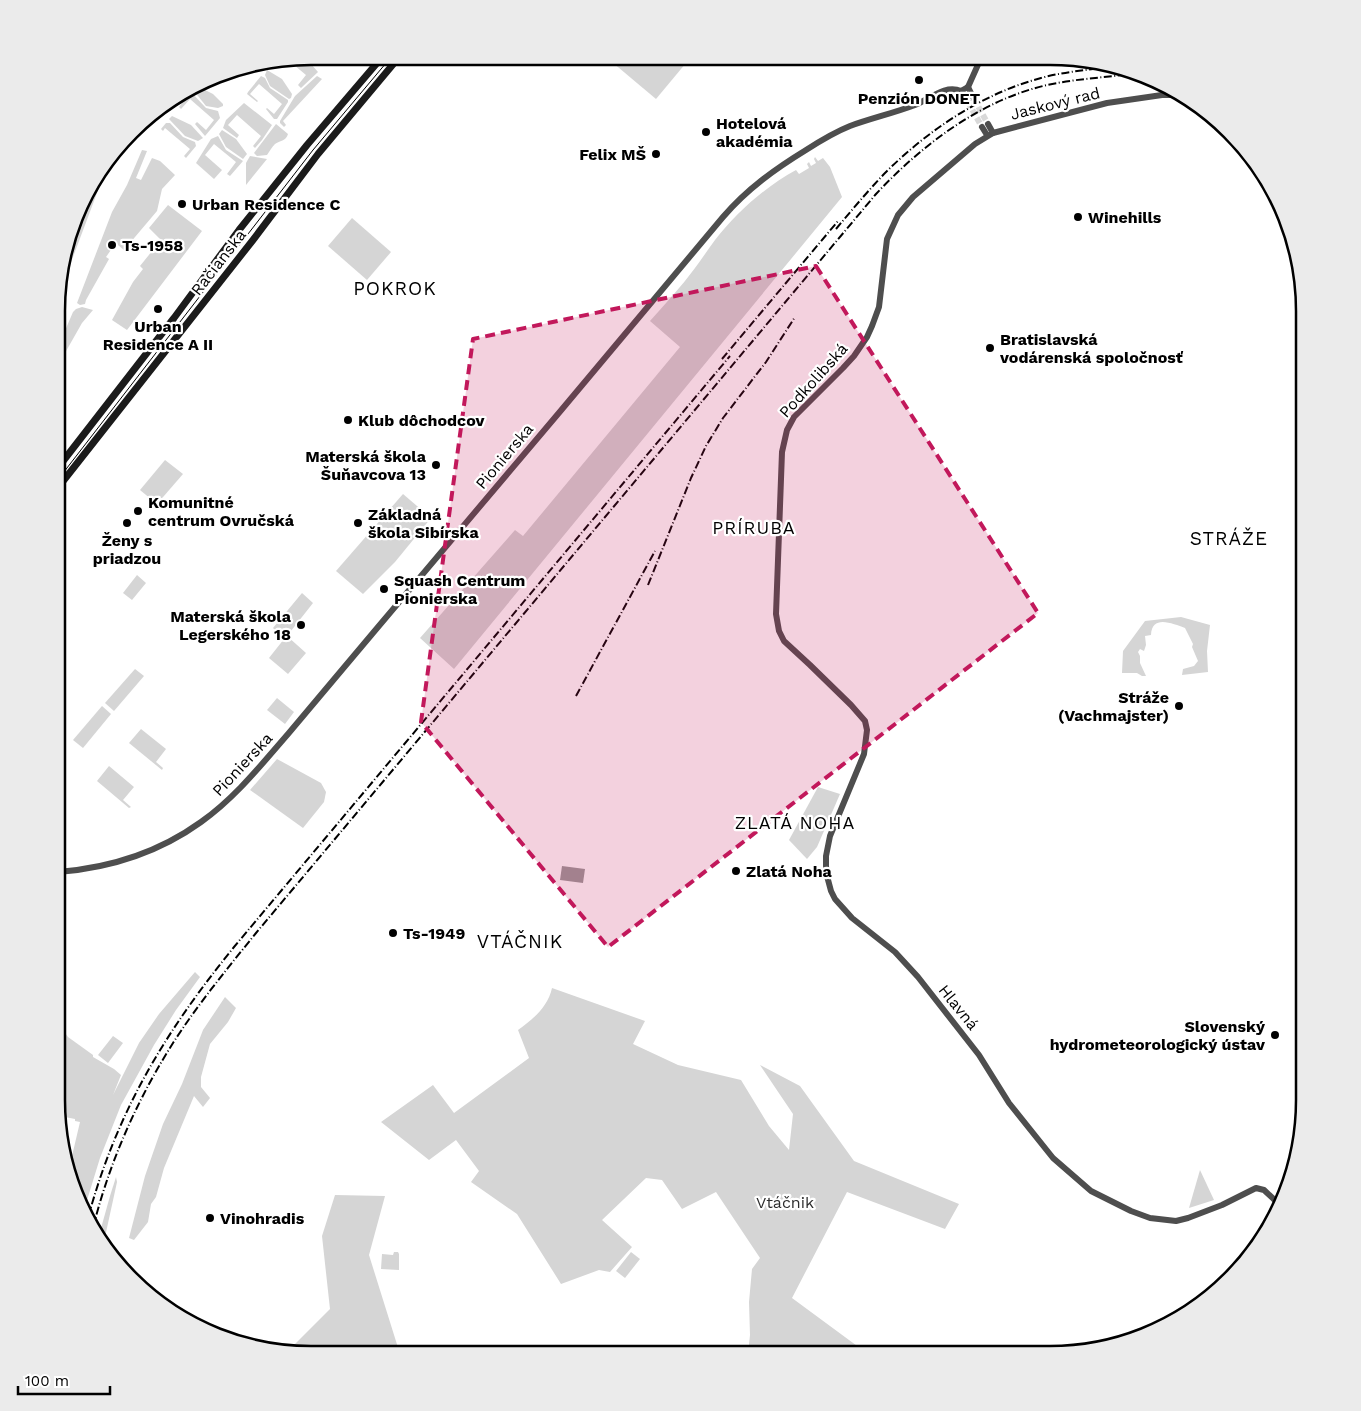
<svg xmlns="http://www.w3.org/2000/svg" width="1361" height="1411" font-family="'Work Sans',sans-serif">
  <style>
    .green { fill: #d5d5d5 }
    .water { fill: #9c9c9c }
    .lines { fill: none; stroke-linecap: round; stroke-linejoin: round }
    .tertiary-tunnel { stroke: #d9d9d9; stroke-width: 6; stroke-dasharray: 6 3; stroke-linecap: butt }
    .tertiary { stroke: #4e4e4e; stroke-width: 6 }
    .secondary { stroke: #1b1b1b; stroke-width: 7 }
    .tram { stroke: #000; stroke-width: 1 }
    .rail { stroke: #000; stroke-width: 2; stroke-dasharray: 8 2.5 1 2.5; stroke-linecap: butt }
    .marked { fill: #c2185b; fill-opacity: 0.2; stroke: #c2185b; stroke-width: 4; stroke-dasharray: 10 6; stroke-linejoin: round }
    .poi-dot { fill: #000; stroke: #fff; stroke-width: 2 }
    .labels { text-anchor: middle; stroke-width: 4.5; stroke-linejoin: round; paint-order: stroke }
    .poi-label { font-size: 16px; font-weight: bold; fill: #000; stroke: #fff; text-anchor: start }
    .street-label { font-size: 16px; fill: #000; stroke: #fff }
    .park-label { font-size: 16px; fill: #2c2c2c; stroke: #fff }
    .neighbourhood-label { font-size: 18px; letter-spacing: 1px; fill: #000; stroke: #fff }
    .quarter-label { font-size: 19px; letter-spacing: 1px; fill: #000; stroke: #fff }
    .rim { fill: none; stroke: #000; stroke-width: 2.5 }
  </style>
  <rect width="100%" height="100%" fill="#fff"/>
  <!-- green -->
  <g class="green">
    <polygon points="305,57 318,72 301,88 298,85 306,75 288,60"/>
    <polygon points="606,57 691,57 656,99"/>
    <polygon points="267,70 282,79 292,94 291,98 289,99 270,86 265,75"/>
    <polygon points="261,76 265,78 270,88 288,100 288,102 277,119 274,119 266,109 267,108 274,114 282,104 259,84 250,94 258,101 257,102 247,94 248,92"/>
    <polygon points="317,76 322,79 283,121 286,125 284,127 280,123 280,121 295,96"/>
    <polygon points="199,87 213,94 223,104 223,106 218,108 206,106 194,91"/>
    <polygon points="191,92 206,108 218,111 220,118 205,136 195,124 197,122 206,130 214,120 190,99 181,109 179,107"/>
    <polygon points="244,103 272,125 262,140 255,148 253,146 261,136 237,115 228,125 239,135 237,138 223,128 226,120"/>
    <polygon points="172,116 191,125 203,138 198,141 185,136 169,119"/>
    <polygon points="166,123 170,123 183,137 195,142 196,146 186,158 184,156 190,149 165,128 163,131 161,129"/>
    <path d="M276 124 288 134C286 141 281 140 275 144 272 147 269 152 267 155L257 156 254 153Z"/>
    <polygon points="222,130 236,139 247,154 243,159 226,147 219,134"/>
    <polygon points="218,136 226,150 243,161 230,176 227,174 236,162 214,144 205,155 222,170 214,179 196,163 211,139"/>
    <polygon points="142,150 147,151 136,178 141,180 152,158 160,161 175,175 162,189 157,211 124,250 113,241 110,244 113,247 106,257 109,259 86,300 85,304 80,305 77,303 112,212 127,185"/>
    <polygon points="250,156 267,159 246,185 246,163"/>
    <path d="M815 157 818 161 823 158 830 167 842 197 454 669 420 638 515 530 523 536 680 347 650 321C665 304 681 287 695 268 702 259 708 249 715 240 737 212 765 187 796 170L799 174 809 168 807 164 809 162 811 166 816 163 814 159Z"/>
    <polygon points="109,161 61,289 61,262 91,183"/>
    <polygon points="168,205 202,231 127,330 112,320 133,282 143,269 140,266 161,240 149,228"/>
    <polygon points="352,218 391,252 367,280 328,246"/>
    <polygon points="82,307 93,310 82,323 61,360 61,340 73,312 76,309"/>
    <polygon points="165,460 183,474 157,504 140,490"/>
    <polygon points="403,494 431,518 395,562 363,594 336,571"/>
    <polygon points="137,575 146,583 132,600 123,593"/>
    <polygon points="302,593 313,603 287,636 306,653 288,674 269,658 284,639 273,628"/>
    <path d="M1181 617 1210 625 1207 651 1208 672 1182 675 1183 669 1194 666 1198 661 1192 647 1193 644 1185 628C1173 624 1152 614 1151 635L1145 636 1146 645 1144 651 1140 649 1138 652 1140 656V663L1146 676H1142L1137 673H1122L1123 651 1145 621Z"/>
    <polygon points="135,669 144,676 114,711 105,703"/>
    <polygon points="277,698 294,712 285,724 267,710"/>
    <polygon points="102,706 111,714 83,748 73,740"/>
    <polygon points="141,729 166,749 156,762 163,768 162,770 129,743"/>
    <polygon points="277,759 321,783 326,792 324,802 303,828 250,790"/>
    <polygon points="109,766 134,787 123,800 131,807 129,808 97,781"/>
    <polygon points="818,787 840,794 817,847 807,859 789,840"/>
    <polygon points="195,972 200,977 176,1010 154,1045 121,1105 100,1158 84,1210 70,1182 68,1173 80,1122 75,1121 75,1119 65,1117 64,1122 61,1121 58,1125 57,1116 57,1033 60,1026 68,1037 93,1055 93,1057 114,1069 121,1075 113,1095 139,1043 159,1014"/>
    <path d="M552 988 645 1021 633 1044 678 1065 741 1080 769 1126 789 1150 793 1114 760 1065 800 1086 854 1161 959 1204 945 1229 847 1192 792 1298 868 1354H840V1347L809 1349 786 1354H748L750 1335 749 1302 752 1269 760 1258 716 1192 682 1209 662 1180 646 1178 602 1220 632 1247 610 1272 599 1270 561 1284 517 1214 471 1182 479 1171 456 1140 429 1160 381 1122 433 1085 454 1113 529 1058 518 1030C533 1019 548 1007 552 988Z"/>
    <polygon points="225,997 236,1008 228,1022 210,1044 201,1077 201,1087 210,1098 203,1107 194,1096 164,1168 156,1197 151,1204 148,1222 134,1240 129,1238 145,1176 163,1124 182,1084 203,1030"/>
    <polygon points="113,1036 123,1043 108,1063 98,1055"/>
    <polygon points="1200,1170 1214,1200 1189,1208"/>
    <polygon points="116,1177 117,1182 103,1246 98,1239 110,1196"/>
    <polygon points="335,1195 385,1196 369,1255 400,1354 295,1354 286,1353 330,1309 322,1236"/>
    <polygon points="394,1252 398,1252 399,1254 399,1270 381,1269 382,1254 393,1255"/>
    <polygon points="631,1252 640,1259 625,1278 616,1271"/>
  </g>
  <!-- water -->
  <polygon class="water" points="562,866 585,869 583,883 560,880"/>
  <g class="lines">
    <!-- tertiary-tunnel -->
    <g class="tertiary-tunnel">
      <polyline points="974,99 988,124"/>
      <polyline points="968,102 982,127"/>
    </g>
    <!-- tertiary -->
    <g class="tertiary">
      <polyline points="968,87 981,58"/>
      <polyline points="968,87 974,99"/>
      <polyline points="961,91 968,102"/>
      <polyline points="1183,95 1162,95 1107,103 993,133 975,144 913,197 898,215 887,239 879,307 872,326 867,337 854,356 843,368 794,417 787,430 782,452 776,614 779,631 784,641 810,665 851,705 865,721 867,730 864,754 830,836 826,856 826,866 827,876 831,891 835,899 852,918 895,952 918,977 979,1055 1009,1103 1053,1158 1091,1191 1131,1211 1150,1218 1176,1221 1188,1218 1222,1205 1256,1188 1264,1190 1280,1205"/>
      <polyline points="988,124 993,133"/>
      <polyline points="982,127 987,135"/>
      <path d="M58 872C110 868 158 853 201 822 235 798 261 765 288 734 318 698 348 663 378 627 493 491 609 354 723 217 747 189 775 169 806 150 820 141 835 132 850 126 872 118 894 113 915 105 930 99 945 84 961 91L968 87"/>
    </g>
    <!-- secondary -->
    <g class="secondary">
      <polyline points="60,465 174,318 239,230 307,145 383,56"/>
      <polyline points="60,485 253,240 318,154 400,56"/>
    </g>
    <!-- tram -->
    <polyline class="tram" points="60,477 313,150 392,56"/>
    <!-- rail -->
    <g class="rail">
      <path d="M836 229C851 211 867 192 884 174 927 131 981 94 1041 78 1063 72 1086 70 1109 67"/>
      <polyline points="722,359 838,221"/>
      <polyline points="648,585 691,478 706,446 723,418 766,362 795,317"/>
      <polyline points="576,696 655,551"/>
      <path d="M88 1218C117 1111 165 1032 234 947L730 356"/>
      <path d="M93 1228C109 1163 137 1100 173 1043 198 1004 227 969 256 933L876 194C921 146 978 102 1043 86 1072 79 1101 78 1130 74"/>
    </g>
  </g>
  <!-- marked area -->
  <path class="marked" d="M816 266 1038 613 608 947 421 722 473 339Z"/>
  <!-- markers -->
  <g class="poi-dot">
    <circle cx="919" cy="80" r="5"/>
    <circle cx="706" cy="132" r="5"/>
    <circle cx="656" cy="154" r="5"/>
    <circle cx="182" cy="204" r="5"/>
    <circle cx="1078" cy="217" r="5"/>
    <circle cx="112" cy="245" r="5"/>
    <circle cx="158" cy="309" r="5"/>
    <circle cx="990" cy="348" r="5"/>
    <circle cx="348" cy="420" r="5"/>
    <circle cx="436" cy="465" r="5"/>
    <circle cx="138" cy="511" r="5"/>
    <circle cx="127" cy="523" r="5"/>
    <circle cx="358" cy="523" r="5"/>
    <circle cx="384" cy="589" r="5"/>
    <circle cx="301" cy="625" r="5"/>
    <circle cx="1179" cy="706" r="5"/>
    <circle cx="736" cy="871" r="5"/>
    <circle cx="393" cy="933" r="5"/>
    <circle cx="1275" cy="1035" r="5"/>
    <circle cx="210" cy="1218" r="5"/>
  </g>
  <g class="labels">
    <!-- poi labels -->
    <g class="poi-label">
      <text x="919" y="104" text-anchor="middle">Penzión DONET</text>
      <text x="716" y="129">Hotelová<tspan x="716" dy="18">akadémia</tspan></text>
      <text x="646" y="160" text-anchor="end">Felix MŠ</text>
      <text x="192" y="210">Urban Residence C</text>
      <text x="1088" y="223">Winehills</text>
      <text x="122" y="251">Ts-1958</text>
      <text x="158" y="332" text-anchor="middle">Urban<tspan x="158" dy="18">Residence A II</tspan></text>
      <text x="1000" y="345">Bratislavská<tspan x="1000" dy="18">vodárenská spoločnosť</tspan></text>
      <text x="358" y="426">Klub dôchodcov</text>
      <text x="426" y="462" text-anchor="end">Materská škola<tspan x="426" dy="18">Šuňavcova 13</tspan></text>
      <text x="148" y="508">Komunitné<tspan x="148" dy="18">centrum Ovručská</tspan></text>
      <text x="368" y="520">Základná<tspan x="368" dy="18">škola Sibírska</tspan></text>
      <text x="127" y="546" text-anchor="middle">Ženy s<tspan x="127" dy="18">priadzou</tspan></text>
      <text x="394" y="586">Squash Centrum<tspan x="394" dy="18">Pionierska</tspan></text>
      <text x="291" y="622" text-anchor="end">Materská škola<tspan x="291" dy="18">Legerského 18</tspan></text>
      <text x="1169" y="703" text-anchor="end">Stráže<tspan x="1169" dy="18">(Vachmajster)</tspan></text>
      <text x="746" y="877">Zlatá Noha</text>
      <text x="403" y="939">Ts-1949</text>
      <text x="1265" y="1032" text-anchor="end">Slovenský<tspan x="1265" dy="18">hydrometeorologický ústav</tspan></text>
      <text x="220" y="1224">Vinohradis</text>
    </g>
    <!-- street labels -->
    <g class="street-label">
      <text transform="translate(1055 103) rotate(-14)" y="6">Jaskový rad</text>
      <text transform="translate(218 262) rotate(-52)" y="6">Račianska</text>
      <text transform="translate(813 380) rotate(-48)" y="6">Podkolibská</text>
      <text transform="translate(504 456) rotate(-50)" y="6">Pionierska</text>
      <text transform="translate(242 764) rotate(-47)" y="6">Pionierska</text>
      <text transform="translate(959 1007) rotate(51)" y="6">Hlavná</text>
    </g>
    <!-- park labels -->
    <g class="park-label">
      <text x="785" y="1208">Vtáčnik</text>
    </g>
    <!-- neighbourhood labels -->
    <g class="neighbourhood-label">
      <text x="754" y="534">PRÍRUBA</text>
      <text x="795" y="829">ZLATÁ NOHA</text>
    </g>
    <!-- quarter labels -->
    <g class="quarter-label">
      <text x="395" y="295">POKROK</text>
      <text x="1229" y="545">STRÁŽE</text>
      <text x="520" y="948">VTÁČNIK</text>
    </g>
  </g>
  <!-- crop -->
  <path d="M0 0H1361V1411H0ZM311 65H1050A246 246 0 0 1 1296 311V1100A246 246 0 0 1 1050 1346H311A246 246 0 0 1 65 1100V311A246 246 0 0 1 311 65Z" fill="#ebebeb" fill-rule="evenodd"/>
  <path class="rim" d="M311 65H1050A246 246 0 0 1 1296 311V1100A246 246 0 0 1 1050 1346H311A246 246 0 0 1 65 1100V311A246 246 0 0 1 311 65Z"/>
  <!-- scale -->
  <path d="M18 1386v8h92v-8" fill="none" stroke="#000000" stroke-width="2.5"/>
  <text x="25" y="1386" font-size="15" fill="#000000" stroke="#ffffff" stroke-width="4" paint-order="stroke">100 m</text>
</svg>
